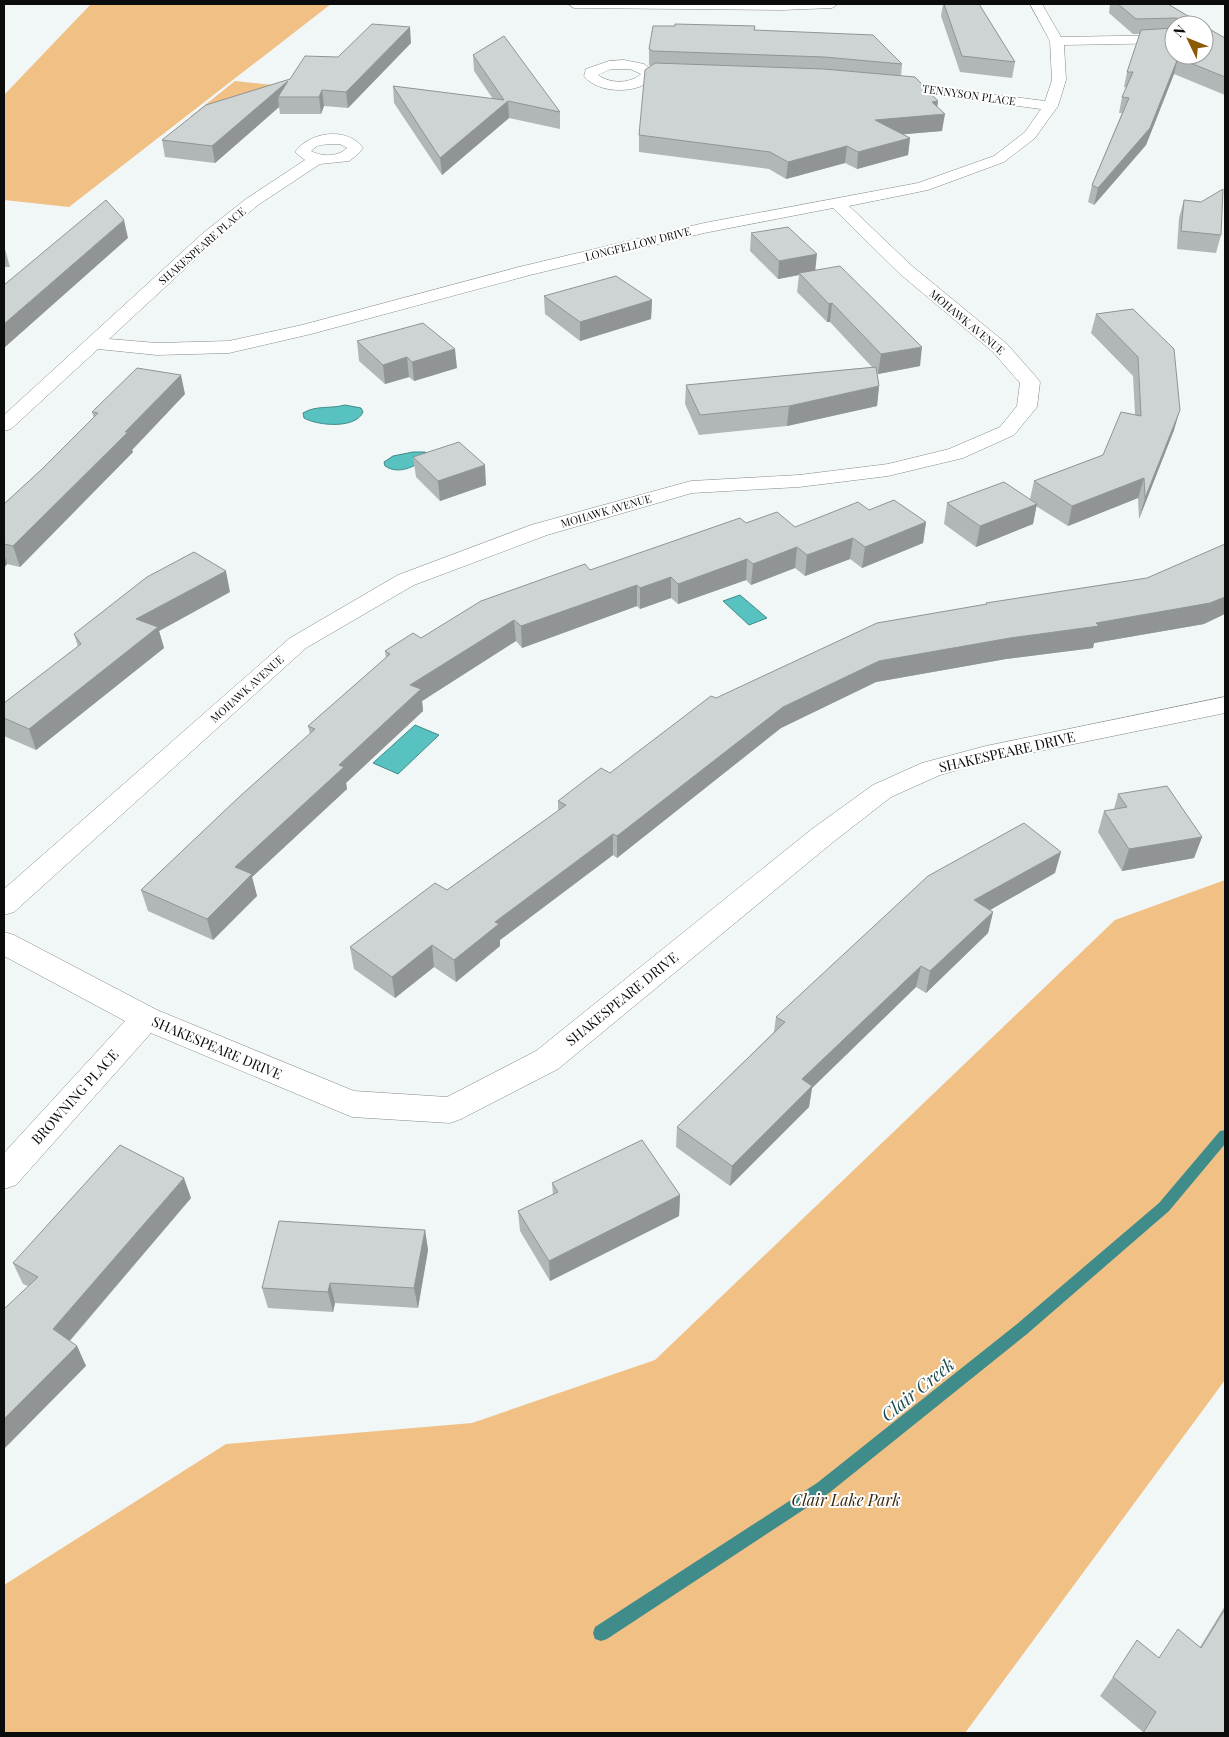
<svg xmlns="http://www.w3.org/2000/svg" width="1229" height="1737" font-family="'Playfair Display',serif">
  <style>
    .green { fill: #f1c085 }
    .water { fill: #57c2bf; stroke: #408c8a }
    .lines { fill: none; stroke-linecap: round; stroke-linejoin: round }
    .stream { fill: #408c8a; fill-rule: evenodd }
    .minor-casing { stroke: #848a8a; stroke-width: 1 }
    .major-casing { stroke: #848a8a; stroke-width: 1 }
    .minor { fill: #fff; fill-rule: evenodd }
    .major { fill: #fff; fill-rule: evenodd }
    .wall { fill: #b1b6b6 }
    .shaded-wall { fill: #909494 }
    .building { fill: #ced4d4; stroke: #909494 }
    .labels { text-anchor: middle; stroke-width: 4; stroke-linejoin: round; paint-order: stroke }
    .far-street-label { font-size: 11px; fill: #0b0d0d; stroke: #fff }
    .street-label { font-size: 14px; fill: #0b0d0d; stroke: #fff }
    .near-park-label { font-size: 16px; font-style: italic; fill: #392509; stroke: #fff }
    .near-water-label { font-size: 18px; font-style: italic; fill: #1d4d4c; stroke: #fff }
  </style>
  <rect width="100%" height="100%" fill="#f0f7f6"/>
  <!-- green -->
  <g class="green">
    <polygon points="91,4 331,4 69,207 4,200 4,95"/>
    <polygon points="235,81 273,85 229,122 190,117"/>
    <polygon points="1225,880 1225,1380 965,1733 4,1733 4,1585 226,1444 472,1423 655,1360 1115,920"/>
  </g>
  <!-- water -->
  <g class="water">
    <path d="M345 405 361 408 363 412C356 429 318 426 304 418L303 413C316 405 331 409 345 405Z"/>
    <path d="M413 452H425L430 455C418 465 400 476 385 466L384 462 393 456Z"/>
    <polygon points="740,595 767,618 749,625 723,601"/>
    <polygon points="415,725 439,735 398,774 373,763"/>
  </g>
  <g class="lines">
    <!-- stream -->
    <polygon class="stream" points="1225,1130 1225,1144 1169,1211 1027,1334 829,1493 607,1639 601,1641 595,1639 593,1633 595,1627 817,1483 1017,1324 1159,1203 1220,1131"/>
    <defs>
      <g id="minor">
        <path d="M1030 4H1042L1061 37 1174 35V43L1064 45 1066 80 1058 106 1035 138 1004 162 928 190 849 206 912 266 1007 344 1037 378 1040 382 1037 407 1014 435 963 458 888 476 799 487 692 493 547 535 414 585 306 648 14 912 4 915V889L290 638 398 575 531 525 691 481 799 475 888 464 949 449 1000 427 1017 406 1020 383 993 352 900 274 833 208 704 233 530 275 311 334 229 353 157 355 98 349 11 429 4 431V415L203 233 246 199 305 160 295 152C309 132 347 126 363 148L357 155 349 161 320 164 258 205 215 241 109 339 157 343 229 341 302 325 519 267 704 223 918 183 994 156 1025 132 1041 109 889 89 882 85 889 81 1045 101 1052 80 1050 41ZM328 144H340L347 148C338 157 322 157 311 151L317 146Z"/>
        <path d="M624 60 644 64 655 73 654 77C640 95 597 94 584 76L586 69 609 61ZM611 69H630L641 74C630 84 610 84 598 75Z"/>
        <polygon points="1225,697 1225,713 986,762 940,775 891,797 832,843 558,1069 461,1119 450,1123 352,1117 151,1033 16,1185 4,1189 4,1153 125,1021 4,956 4,932 14,935 157,1010 354,1091 447,1097 536,1051 812,829 873,785 922,763 986,746"/>
      </g>
      <polygon id="major" points="568,4 838,4 832,8 782,10 574,8"/>
    </defs>
    <!-- minor casing -->
    <use href="#minor" class="minor-casing"/>
    <!-- major casing -->
    <use href="#major" class="major-casing"/>
    <!-- minor -->
    <use href="#minor" class="minor"/>
    <!-- major -->
    <use href="#major" class="major"/>
  </g>
  <!-- wall -->
  <g class="wall">
    <polygon points="943,4 979,4 1015,62 1012,78 960,72 941,16"/>
    <polygon points="1110,4 1168,4 1203,25 1174,25 1174,55 1206,29 1225,38 1225,95 1174,74 1146,145 1094,205 1088,202 1092,185 1122,113 1119,113 1122,97 1127,88 1124,87 1127,72 1140,34 1133,34 1109,13"/>
    <polygon points="754,30 902,64 901,76 938,101 937,107 942,131 903,134 910,138 908,155 857,169 845,163 786,179 769,169 639,152 639,135 651,66 649,65 649,49"/>
    <polygon points="411,43 348,108 324,106 321,114 280,114 279,107 215,163 165,157 162,140 290,79 338,57"/>
    <polygon points="473,55 560,112 560,129 509,118 442,175 394,103 393,86 493,99 474,71"/>
    <polygon points="1184,200 1221,235 1216,253 1177,249 1179,218"/>
    <polygon points="751,233 816,270 920,366 878,374 877,372 879,386 877,406 787,426 699,435 685,404 686,385 872,367 830,322 827,322 797,292 799,275 778,279 750,251"/>
    <polygon points="4,248 5,249 10,267 4,267"/>
    <polygon points="544,296 652,300 651,319 580,341 545,314"/>
    <polygon points="1133,309 1174,430 1139,519 1138,498 1068,526 1036,506 1033,524 976,547 944,524 947,503 1030,499 1034,481 1103,455 1135,414 1133,376 1091,333 1096,314"/>
    <polygon points="357,341 457,368 414,381 409,377 385,384 359,361"/>
    <polygon points="185,394 132,450 133,452 20,567 7,564 4,568 4,504 41,470 94,418 92,412"/>
    <polygon points="413,457 486,485 440,501 416,477"/>
    <polygon points="869,510 926,522 923,543 862,568 850,559 805,576 795,568 751,585 746,580 678,604 671,598 640,609 637,606 522,648 516,641 422,701 423,711 346,783 347,789 252,877 257,896 213,940 148,911 141,890 310,734 308,726 386,658 385,651 421,638 590,570 746,523 795,527"/>
    <polygon points="230,592 159,631 164,648 36,750 4,736 4,703 78,647 74,634"/>
    <polygon points="986,603 1204,624 1094,643 1093,648 1006,659 876,682 781,728 617,858 613,855 500,940 500,946 456,982 434,967 395,998 354,969 350,947 447,890 558,811 558,801 610,773 716,698 986,605"/>
    <polygon points="1118,794 1202,837 1194,858 1122,871 1098,832 1104,811 1114,809"/>
    <polygon points="1055,873 990,910 993,912 988,933 926,993 916,987 812,1088 809,1107 730,1186 676,1147 677,1127 774,1032 776,1017"/>
    <polygon points="552,1183 680,1195 679,1216 550,1281 520,1231 518,1211 553,1195"/>
    <polygon points="191,1198 70,1341 77,1346 86,1366 28,1286 23,1284 13,1263"/>
    <polygon points="425,1230 428,1250 418,1308 335,1303 333,1312 268,1308 262,1288"/>
    <polygon points="1225,1606 1225,1733 1142,1733 1143,1732 1100,1696 1113,1677 1159,1657 1200,1647"/>
  </g>
  <!-- shaded-wall -->
  <g class="shaded-wall">
    <polygon points="410,27 411,43 348,108 346,92"/>
    <polygon points="1178,58 1174,74 1146,145 1094,205 1098,188"/>
    <polygon points="288,81 278,97 279,107 215,163 212,146"/>
    <polygon points="322,90 324,106 321,114 319,97"/>
    <polygon points="508,101 509,118 442,175 440,158"/>
    <polygon points="938,101 936,115 945,114 942,131 873,137 875,120 932,102"/>
    <polygon points="910,138 908,155 857,169 858,152"/>
    <polygon points="847,146 845,163 786,179 788,162"/>
    <polygon points="124,220 128,238 4,348 4,324"/>
    <polygon points="817,254 815,273 799,273 799,275 778,279 779,261"/>
    <polygon points="652,300 651,319 580,341 580,322"/>
    <polygon points="832,303 830,322 827,322 829,304"/>
    <polygon points="922,347 920,366 878,374 881,354"/>
    <polygon points="455,349 457,368 414,381 412,362"/>
    <polygon points="407,357 409,377 385,384 383,365"/>
    <polygon points="181,375 185,394 132,450 133,452 20,567 13,546"/>
    <polygon points="879,386 877,406 787,426 789,406"/>
    <polygon points="1180,410 1174,430 1139,519 1145,498"/>
    <polygon points="485,465 486,485 440,501 438,481"/>
    <polygon points="1144,478 1138,498 1068,526 1072,506"/>
    <polygon points="1037,504 1033,524 976,547 980,526"/>
    <polygon points="926,522 923,543 862,568 865,547"/>
    <polygon points="853,538 850,559 805,576 807,555"/>
    <polygon points="797,547 795,568 751,585 753,564"/>
    <polygon points="4,553 7,564 4,568"/>
    <polygon points="747,559 746,580 678,604 678,584"/>
    <polygon points="226,571 230,592 159,631 164,648 36,750 29,729 136,619"/>
    <polygon points="671,577 671,598 640,609 640,588"/>
    <polygon points="637,585 637,606 522,648 521,626"/>
    <polygon points="1225,597 1225,614 1204,624 1094,643 1093,648 1006,659 876,682 781,728 617,858 617,836 783,707 879,661 1096,623"/>
    <polygon points="514,620 516,641 422,701 423,711 346,783 347,789 252,877 257,896 213,940 207,919 235,867 339,765 410,685"/>
    <polygon points="613,834 613,855 500,940 500,946 456,982 454,960 495,922"/>
    <polygon points="1202,837 1194,858 1122,871 1129,849"/>
    <polygon points="1061,852 1055,873 969,922 974,900"/>
    <polygon points="993,912 988,933 926,993 930,971"/>
    <polygon points="432,945 434,967 395,998 392,977"/>
    <polygon points="921,966 916,987 812,1088 809,1107 730,1186 732,1166 802,1079"/>
    <polygon points="184,1178 191,1198 63,1348 53,1329"/>
    <polygon points="680,1195 679,1216 550,1281 549,1261"/>
    <polygon points="425,1230 428,1250 418,1308 414,1288"/>
    <polygon points="330,1283 335,1303 333,1312 328,1292"/>
    <polygon points="77,1346 86,1366 4,1449 4,1419"/>
  </g>
  <!-- building -->
  <g class="building">
    <polygon points="944,4 979,4 1015,62 962,56"/>
    <polygon points="1118,4 1168,4 1203,25 1179,25 1177,18 1136,19"/>
    <polygon points="372,24 410,27 346,92 322,90 319,97 278,97 288,81 212,146 162,140 206,105 290,79 305,56 338,57"/>
    <polygon points="675,24 755,26 754,30 873,35 902,64 824,57 653,51 649,49 653,26 675,26"/>
    <polygon points="1204,26 1206,27 1206,29 1211,30 1225,38 1225,77 1178,58 1150,128 1098,188 1092,185 1129,98 1122,97 1133,72 1127,72 1141,30 1174,28 1174,55 1204,55"/>
    <polygon points="504,36 560,112 508,101 440,158 393,86 504,100 473,55"/>
    <polygon points="655,63 824,69 915,77 938,101 932,102 945,114 875,120 910,138 858,152 847,146 788,162 770,152 639,135 645,70"/>
    <polygon points="1223,189 1221,235 1181,231 1184,200 1201,202"/>
    <polygon points="106,200 124,220 4,324 4,285"/>
    <polygon points="788,227 817,254 779,261 751,233"/>
    <polygon points="840,266 922,347 881,354 832,303 829,304 799,273"/>
    <polygon points="616,276 652,300 580,322 544,296"/>
    <polygon points="1133,309 1174,349 1180,410 1145,498 1144,478 1072,506 1034,481 1103,455 1121,412 1141,416 1138,357 1096,314"/>
    <polygon points="423,323 455,349 412,362 407,357 383,365 357,341"/>
    <polygon points="876,367 879,386 789,406 700,415 686,385"/>
    <polygon points="137,368 181,375 125,432 128,432 13,546 4,544 4,504 41,470 98,413 92,412"/>
    <polygon points="459,442 485,465 438,481 413,457"/>
    <polygon points="1004,482 1037,504 980,526 947,503"/>
    <polygon points="894,500 926,522 865,547 853,538 807,555 797,547 753,564 747,559 678,584 671,577 640,588 637,585 521,626 514,620 410,685 421,689 339,765 344,767 235,867 252,874 207,919 141,890 238,798 315,729 308,726 390,654 385,651 413,633 421,638 481,601 585,564 590,570 740,518 746,523 777,512 795,527 858,502 869,510"/>
    <polygon points="1225,544 1225,597 1210,603 1096,623 1099,626 1010,638 879,661 783,707 617,836 613,834 495,922 499,924 454,960 432,945 392,977 350,947 435,883 447,890 566,805 558,801 601,768 610,773 711,696 716,698 877,623 987,604 986,603 1147,578"/>
    <polygon points="194,552 226,571 136,619 158,627 29,729 4,718 4,703 81,644 74,634 147,577"/>
    <polygon points="1167,786 1202,837 1129,849 1104,811 1127,807 1118,794"/>
    <polygon points="1024,823 1061,852 974,900 993,912 930,971 921,966 802,1079 812,1086 732,1166 677,1127 785,1022 776,1017 928,876"/>
    <polygon points="642,1140 680,1195 549,1261 518,1211 558,1192 552,1183"/>
    <polygon points="120,1145 184,1178 53,1329 77,1346 4,1419 4,1309 38,1277 13,1263"/>
    <polygon points="279,1221 425,1230 414,1288 330,1283 328,1292 262,1288"/>
    <polygon points="1225,1609 1225,1733 1143,1733 1156,1712 1113,1677 1137,1640 1159,1658 1178,1629 1201,1648"/>
  </g>
  <g class="labels">
    <!-- far-street labels -->
    <g class="far-street-label">
      <text transform="translate(969 95) rotate(8)" y="4">TENNYSON PLACE</text>
      <text transform="translate(638 244) rotate(-14)" y="4">LONGFELLOW DRIVE</text>
      <text transform="translate(202 246) rotate(-41)" y="4">SHAKESPEARE PLACE</text>
      <text transform="translate(967 322) rotate(40)" y="4">MOHAWK AVENUE</text>
      <text transform="translate(606 511) rotate(-16)" y="4">MOHAWK AVENUE</text>
      <text transform="translate(247 689) rotate(-42)" y="4">MOHAWK AVENUE</text>
    </g>
    <!-- street labels -->
    <g class="street-label">
      <text transform="translate(1007 752) rotate(-13)" y="5">SHAKESPEARE DRIVE</text>
      <text transform="translate(622 999) rotate(-39)" y="5">SHAKESPEARE DRIVE</text>
      <text transform="translate(217 1048) rotate(23)" y="5">SHAKESPEARE DRIVE</text>
      <text transform="translate(75 1097) rotate(-48)" y="5">BROWNING PLACE</text>
    </g>
    <!-- near-park labels -->
    <g class="near-park-label">
      <text x="846" y="1506">Clair Lake Park</text>
    </g>
    <!-- near-water labels -->
    <g class="near-water-label">
      <text transform="translate(918 1390) rotate(-39)" y="6">Clair Creek</text>
    </g>
  </g>
  <!-- border -->
  <rect width="1229" height="1737" fill="none" stroke="#0b0d0d" stroke-width="10"/>
  <!-- north arrow -->
  <g transform="translate(1189 40) rotate(313)"><circle r="24" fill="#ffffff" stroke="#9d9e9e"/>
  <path d="M0-4L9 19L0 12L-9 19Z" fill="#8c5904"/>
  <text y="-8" font-size="14" font-weight="bold" text-anchor="middle" fill="#0b0d0d">N</text>
  </g>
</svg>
